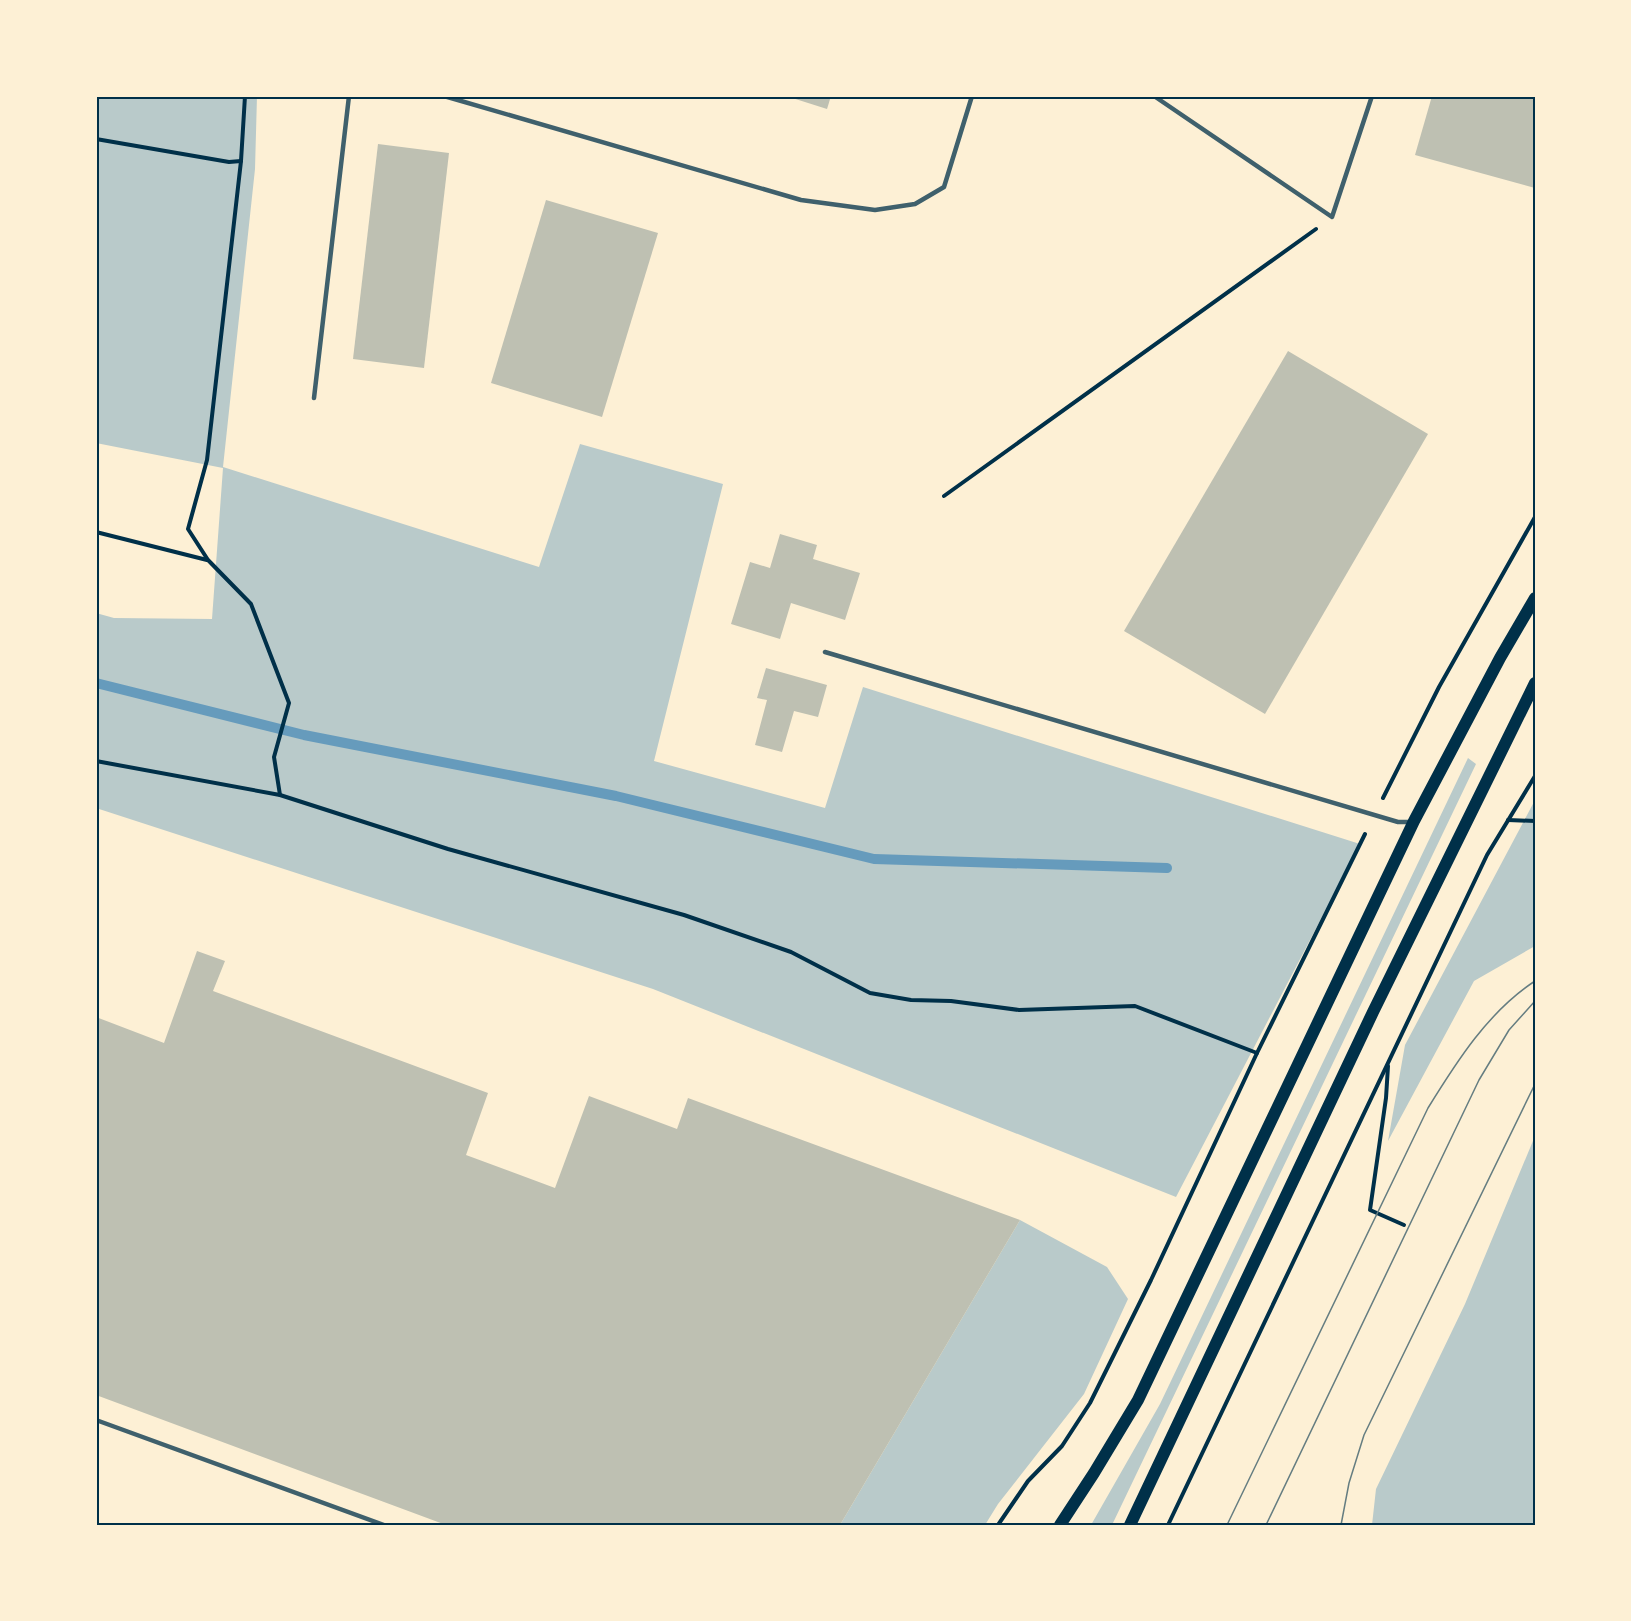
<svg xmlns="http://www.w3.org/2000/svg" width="1631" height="1621" font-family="'Archivo Narrow',sans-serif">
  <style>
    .green { fill: #b9caca }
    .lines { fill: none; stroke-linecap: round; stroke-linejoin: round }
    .stream { stroke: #669bbc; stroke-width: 10 }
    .building { fill: #bec0b2 }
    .path { stroke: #003049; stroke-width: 4 }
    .service { stroke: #3f606c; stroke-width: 4.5 }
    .secondary { stroke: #003049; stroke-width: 12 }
    .tram { stroke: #657d81; stroke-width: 1.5 }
    .neatline { fill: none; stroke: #003049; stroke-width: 2 }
  </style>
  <rect width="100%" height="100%" fill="#fdf0d5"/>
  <!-- green -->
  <g class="green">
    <polygon points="96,96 257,96 255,169 223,467 539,567 580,444 723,484 654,761 825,808 863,687 1360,844 1176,1197 653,989 96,808 96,613 114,618 212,619 223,468 96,443"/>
    <polygon points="1468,758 1476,764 1112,1525 1091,1525 1160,1404"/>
    <polygon points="1535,800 1535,946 1474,981 1388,1141 1405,1045"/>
    <polygon points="1535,1136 1535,1525 1372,1525 1376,1489 1465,1304"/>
    <polygon points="1020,1220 1107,1267 1128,1299 1084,1394 998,1504 985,1525 840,1525"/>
  </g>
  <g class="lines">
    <!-- stream -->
    <polyline class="stream" points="96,683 304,735 616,796 874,859 1167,868"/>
  </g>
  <!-- building -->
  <g class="building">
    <polygon points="786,96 831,96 827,109"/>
    <polygon points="1432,96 1535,96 1535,188 1415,155"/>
    <polygon points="378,144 449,153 424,368 353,359"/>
    <polygon points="546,200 658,233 602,417 491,383"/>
    <polygon points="1288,351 1428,434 1265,714 1124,631"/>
    <polygon points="780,534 817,545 813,559 860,573 845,620 791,603 780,639 731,624 750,562 770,568"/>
    <polygon points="766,668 827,685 818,717 794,711 782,752 755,745 767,700 757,698"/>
    <polygon points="197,951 225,961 213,991 488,1093 466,1155 555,1188 589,1096 677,1129 688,1098 1020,1220 840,1525 446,1525 96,1395 96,1017 164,1043"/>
  </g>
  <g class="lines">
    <!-- path -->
    <g class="path">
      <polyline points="245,96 241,161 207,460 188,529 208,560 251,604 289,703 274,757 280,795"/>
      <polyline points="96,139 229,162 241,161"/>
      <polyline points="944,496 1316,229"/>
      <polyline points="96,532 207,560"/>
      <polyline points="96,761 280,795 448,849 684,915 791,952 870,993 911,1000 951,1001 1019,1010 1135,1006 1257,1053"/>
      <polyline points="1383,798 1439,687 1535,517"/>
      <polyline points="1508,820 1535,821"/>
      <polyline points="1388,1066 1386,1098 1370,1210 1404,1225"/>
      <polyline points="998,1525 1028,1481 1062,1446 1090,1403 1151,1280 1257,1053 1365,834"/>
      <polyline points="1168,1525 1487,855 1535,776"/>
    </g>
    <!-- service -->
    <g class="service">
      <polyline points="444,96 801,200 875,210 915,204 944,187 972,96"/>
      <polyline points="1154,96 1332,217 1372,96"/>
      <polyline points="314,398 349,96"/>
      <polyline points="825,652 1398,822 1411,822"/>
      <polyline points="96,1420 384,1525"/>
    </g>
    <!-- secondary -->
    <g class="secondary">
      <polyline points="1060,1525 1094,1473 1138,1400 1414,821 1500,658 1535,598"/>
      <polyline points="1130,1525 1373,1012 1535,683"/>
    </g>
    <!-- tram -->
    <g class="tram">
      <path d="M1227 1525 1428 1108C1457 1061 1488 1012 1535 981"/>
      <polyline points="1266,1525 1479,1080 1509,1030 1535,1001"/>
      <polyline points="1341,1525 1349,1483 1364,1435 1535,1084"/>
    </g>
  </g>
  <!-- border -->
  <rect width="1631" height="1621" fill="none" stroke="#fdf0d5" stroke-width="195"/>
  <rect x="98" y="98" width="1436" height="1426" class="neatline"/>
</svg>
